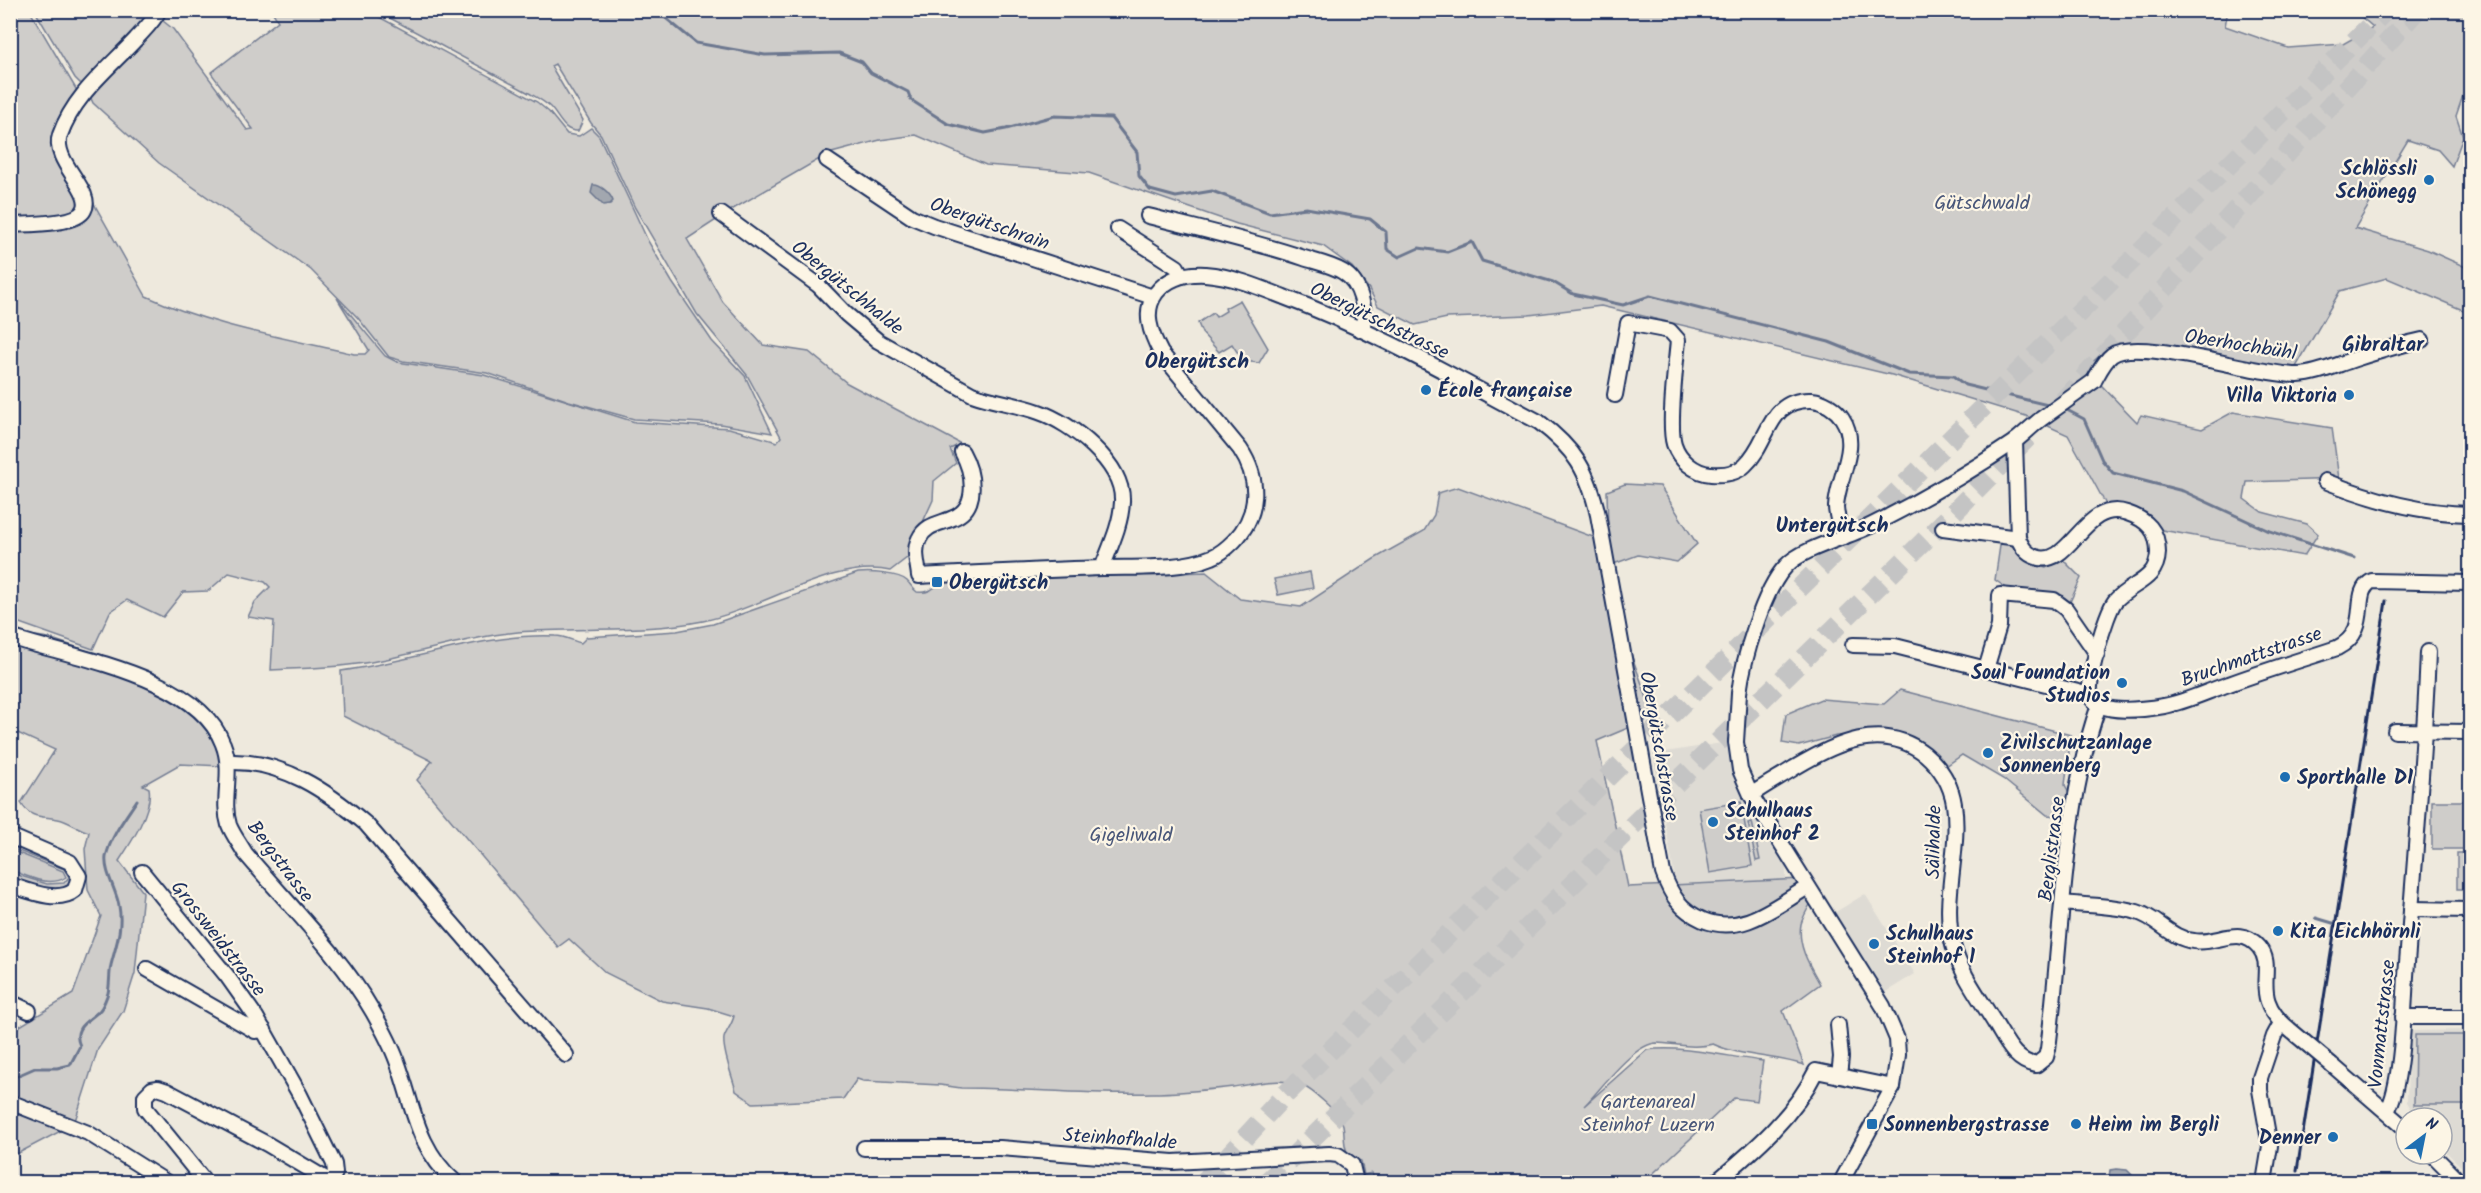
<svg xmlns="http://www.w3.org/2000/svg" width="2481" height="1193" font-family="Kalam,sans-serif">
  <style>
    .built { fill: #dedbd4 }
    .green { fill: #cfcdca; stroke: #757e94; stroke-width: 1.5 }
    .water { fill: #a2a7af; stroke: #6c778f; stroke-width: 1.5 }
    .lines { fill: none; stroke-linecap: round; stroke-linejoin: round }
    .stream { stroke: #6c778f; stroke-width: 3 }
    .highway-tunnel { stroke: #c4c4c4; stroke-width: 20; stroke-dasharray: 20 10; stroke-linecap: butt }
    .minor-casing { stroke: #1b2f5e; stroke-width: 18 }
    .minor { stroke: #fcf5e5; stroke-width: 14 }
    .rail { stroke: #1b2f5e; stroke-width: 3 }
    .minor-bridge-casing { stroke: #1b2f5e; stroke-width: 18; stroke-linecap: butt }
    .minor-bridge { stroke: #fcf5e5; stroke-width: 14 }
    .poi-dot { fill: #1f6fb2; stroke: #fcf5e5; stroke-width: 2 }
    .labels { text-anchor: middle; stroke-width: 4.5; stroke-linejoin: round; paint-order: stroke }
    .poi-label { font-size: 20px; font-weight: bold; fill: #1b2f5e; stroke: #fcf5e5; text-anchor: start }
    .park-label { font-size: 20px; fill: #485679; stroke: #fcf5e5 }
    .street-label { font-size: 20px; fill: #1b2f5e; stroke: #fcf5e5 }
    .neighbourhood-label { font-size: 21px; font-weight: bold; fill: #1b2f5e; stroke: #fcf5e5 }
  </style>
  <rect width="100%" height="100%" fill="#eee9dd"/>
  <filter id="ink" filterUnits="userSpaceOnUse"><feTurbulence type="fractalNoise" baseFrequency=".0167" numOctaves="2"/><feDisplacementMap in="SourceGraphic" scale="12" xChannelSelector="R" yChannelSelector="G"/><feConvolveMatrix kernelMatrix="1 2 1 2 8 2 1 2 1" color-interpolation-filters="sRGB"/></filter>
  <g filter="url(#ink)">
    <!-- built -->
    <g class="built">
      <polygon points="1728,742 1734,780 1786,865 1786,880 1676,885 1653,754"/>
      <polygon points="1865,894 1915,974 1884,993 1834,913"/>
      <polygon points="2470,1030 2470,1175 2442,1148 2442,1118 2416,1118 2407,1102 2409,1031"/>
    </g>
    <!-- green -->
    <g class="green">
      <path d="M2228 10 2225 26 2288 48 2343 44 2373 27 2354 11H2470V75L2456 116 2463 137 2452 166 2438 150 2408 140 2355 228 2428 250 2470 269V313L2387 278 2340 291 2296 367 2221 363 2119 343 2108 348 2082 372 2089 380 2100 384 2137 422 2141 415 2202 429 2233 412 2332 428 2339 479 2247 482 2244 499 2262 512 2307 524 2318 534 2304 556 2151 528 2110 512 2068 435 2026 416 1892 375 1601 306 1529 315 1447 318 1415 325 1378 306 1369 289 1352 267 1323 246 1237 224 1089 173 986 165 916 135 880 140 828 154 733 209 687 239 723 302 763 345 809 352 847 383 961 444 950 449 956 463 934 481 933 500 917 535 912 554 890 571C836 558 759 610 703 621 642 633 580 627 518 632 468 637 420 653 371 662 338 668 305 668 271 670L274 621 248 617 255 602 270 587 265 582 229 573 208 591 183 592 163 617 127 600 110 612 93 649 11 620 10 228 80 221 84 186 146 296C211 326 285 338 354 354H365L369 350 337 298 385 356 397 362 484 375 635 422 729 428 777 442 781 437 747 375 697 314 635 208 601 135 591 123 555 64 551 66 583 120 578 131C563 132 559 116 550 107 544 101 536 97 529 93L377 11Z"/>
      <polygon points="11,11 30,11 76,89 77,94 60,134 79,188 79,214 11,223"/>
      <polygon points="35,11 157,11 88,84 80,83 75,78"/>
      <polygon points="272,11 368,11 537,102 549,112 567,134 579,136 591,128 599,136 648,241 672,282 712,341 745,376 772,433 720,424 634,419 569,401 487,373 403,361 389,357 358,318 311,270 159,163 93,103 89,94 158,21 163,21 173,29 247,130 253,129 211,73 278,21"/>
      <polygon points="1240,300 1268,348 1259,363 1243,361 1232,344 1219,352 1202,333 1198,323 1213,313 1216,317 1226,311 1225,308"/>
      <path d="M1625 484 1660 486 1697 544 1677 562 1638 555 1600 569 1654 717 1597 741 1628 887 1802 879 1812 901C1808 908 1803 917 1801 924 1797 946 1810 966 1820 984L1783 1011 1804 1065C1774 1055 1741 1057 1713 1044 1694 1049 1677 1044 1657 1043 1634 1043 1601 1089 1584 1106L1647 1050C1682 1045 1728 1057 1763 1061L1757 1101 1734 1098 1644 1182H1375L1372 1173 1364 1175 1361 1161C1340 1156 1346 1140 1343 1125 1340 1113 1311 1089 1301 1085 1279 1077 1255 1084 1233 1087 1206 1090 1179 1093 1152 1093 1088 1095 1024 1088 961 1088L940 1085 863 1081 857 1079 843 1099 753 1103 736 1091C733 1078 722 1051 724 1038 726 1031 732 1025 734 1016L708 1008 662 1001 606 973 569 939 558 947 417 780 432 761 343 716 341 671C413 662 483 633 555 636 566 636 572 641 581 643L587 637 677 631 713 624 858 573C870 572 899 573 907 581 911 585 913 589 917 592 929 594 934 588 942 581L1206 572 1240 599 1301 607 1374 559 1424 531 1434 515 1438 493 1458 487 1593 537 1608 532 1607 491Z"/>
      <path d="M2001 539 2014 541C2019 559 2028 563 2046 568L2062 559 2081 578 2069 604 2064 602 2062 595 2008 589 1995 580Z"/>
      <polygon points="1310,572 1313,588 1278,595 1274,579"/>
      <polygon points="16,633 49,638 91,652 89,654"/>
      <path d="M11 640C62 657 165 682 203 719 214 731 219 751 222 766L180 764 143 785 149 788C153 810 131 843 119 861L143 892 135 973 123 1011 98 1049 74 1124 11 1157 10 1032 73 994 101 916 88 890 85 849 89 832C78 829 69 821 58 819 42 816 30 819 21 803L55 750 11 730Z"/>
      <polygon points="1900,690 2071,735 2065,785 2070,794 2067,817 2047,815 2003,779 1962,755 1946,766 1924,746 1874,734 1836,736 1799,746 1782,743 1786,714 1821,699 1884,704"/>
      <rect x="2432" y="801" width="38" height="48"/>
      <polygon points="1741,802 1752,866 1710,873 1699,809"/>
      <polygon points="1752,822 1760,860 1756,861 1748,823"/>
      <polygon points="11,842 67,869 72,876 69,886 56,890 11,880 11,873 47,884 64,883 69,877 64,869 11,848"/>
      <path d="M11 850 63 871 66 877C50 888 27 876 11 870Z"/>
      <rect x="2457" y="853" width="13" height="36"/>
      <polygon points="2415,1035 2469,1035 2469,1105 2414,1105"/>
    </g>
    <!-- water -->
    <g class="water">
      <path d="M593 185C600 184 610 193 613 201L610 204 603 205 591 193Z"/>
      <polygon points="2116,1169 2127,1170 2132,1175 2123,1176 2124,1179 2109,1177 2110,1170"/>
    </g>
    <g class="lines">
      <!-- stream -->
      <g class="stream">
        <polyline points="656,10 696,43 765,55 839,53 862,62 871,73 908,92 911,100 948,124 985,133 1006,129 1054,116 1111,118 1137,152 1139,176 1150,190 1176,197 1212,191 1270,213 1306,208 1370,219 1386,232 1387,249 1399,257 1419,248 1447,252 1472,242 1482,261 1553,282 1573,294 1623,305 1650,296 1829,342 1909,374 1953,376 1965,385 2052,406"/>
        <polyline points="2065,409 2084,419 2102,460 2113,473 2183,491 2267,530 2354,558"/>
        <polyline points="2316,918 2346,927"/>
        <path d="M10 1079 35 1068H57L70 1065 80 1046C71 1026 90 1021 100 1010 104 1005 106 998 108 993 110 984 109 974 111 965 116 945 123 928 119 906 117 891 104 872 106 857 110 837 126 817 137 800"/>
      </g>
      <!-- highway-tunnel -->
      <g class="highway-tunnel">
        <polyline points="2063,401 2417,10"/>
        <polyline points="1204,1182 1280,1100 2386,10"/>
        <polyline points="1267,1182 1954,512 2028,437"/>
      </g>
      <defs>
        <g id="minor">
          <polyline points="827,160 912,217 934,226 1153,297"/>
          <path d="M721 214 818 285 846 314 878 341 972 394C994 402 1017 404 1039 412 1071 423 1124 463 1122 502 1121 525 1110 547 1102 568"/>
          <path d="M1148 216C1200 229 1253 241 1304 258 1316 262 1332 265 1343 272 1361 283 1367 311 1362 330"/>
          <path d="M10 225C27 224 77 225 84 210 95 191 51 161 60 135 74 95 108 69 136 39 144 30 154 21 159 10"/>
          <polyline points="1118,229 1177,267 1182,276"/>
          <path d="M2094 381C2099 372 2104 361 2112 355 2139 336 2259 376 2298 375 2318 374 2336 365 2355 359 2377 352 2399 345 2422 340"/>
          <path d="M1615 395 1628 323 1670 331 1678 340C1676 363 1668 425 1674 444 1679 460 1695 473 1711 474 1724 475 1736 474 1745 465 1770 442 1767 398 1812 400 1824 401 1836 409 1842 418 1861 447 1837 477 1836 507 1836 517 1841 528 1844 537"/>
          <path d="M2015 441 2018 538C2022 547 2026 554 2036 557 2070 570 2084 498 2127 513 2136 516 2144 520 2150 527 2156 534 2158 544 2158 553 2157 581 2131 583 2115 601 2106 613 2085 684 2091 697 2101 716 2146 709 2164 706 2186 702 2208 691 2229 684 2264 671 2301 660 2337 648 2374 629 2349 593 2372 581L2470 583"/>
          <path d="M962 452C973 472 980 507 953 518 940 524 926 524 919 539 913 551 918 564 919 576 981 573 1042 570 1103 568 1136 567 1181 570 1212 557 1220 554 1228 547 1234 541 1260 514 1260 479 1240 449L1161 353C1151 334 1142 312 1156 293 1168 278 1186 273 1205 274 1232 276 1259 287 1284 297 1373 330 1456 378 1539 422 1575 449 1588 471 1598 515L1663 873C1671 895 1680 910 1703 920 1743 936 1775 906 1808 887"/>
          <path d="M2325 481C2370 499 2421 513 2470 514"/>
          <polyline points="1943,528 2018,538"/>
          <path d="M10 637C73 658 198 676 223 744 234 771 221 799 229 825 233 835 240 844 245 853 287 903 341 956 373 1012 382 1028 391 1044 397 1061 414 1107 416 1147 455 1182"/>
          <polyline points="1853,645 1895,646 2090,695"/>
          <polyline points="1986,669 1999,626 2000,595 2054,600 2066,609 2097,654"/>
          <path d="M1739 693C1743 660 1763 590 1786 566 1802 548 1849 537 1872 525 1918 502 1970 472 2014 442 2023 435 2032 426 2041 419"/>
          <polyline points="2395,731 2470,732"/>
          <polyline points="1736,742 1740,770 1751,795 1883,1006 1897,1039 1898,1055 1893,1087 1841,1182"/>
          <path d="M229 762C282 760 327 791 366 824L566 1055"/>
          <path d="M1751 795C1765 785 1780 777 1794 768 1834 744 1882 720 1925 754 1940 767 1951 784 1954 804 1961 850 1941 899 1953 945 1960 973 1981 1000 1996 1025 2006 1041 2015 1062 2036 1065L2046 1057 2048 1049C2062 939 2062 809 2099 705"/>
          <path d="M10 836 70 862 79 876 75 890C58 904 29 891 10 885"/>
          <polyline points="142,872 227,976 256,1017 300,1095 334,1164 335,1173 330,1182"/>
          <path d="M2063 903C2087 906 2114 905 2137 912 2158 918 2171 939 2194 941 2217 945 2240 924 2259 947 2278 970 2247 995 2289 1029"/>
          <polyline points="2411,909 2470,910"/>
          <polyline points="147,969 255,1031 264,1030"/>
          <polyline points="10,1002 29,1011"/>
          <polyline points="2403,1017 2470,1017"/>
          <polyline points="1838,1025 1841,1057 1839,1076"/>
          <polyline points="2332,1065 2406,1129"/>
          <polyline points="10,1102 88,1133 166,1182"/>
          <path d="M2387 1111C2402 1087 2404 1008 2406 976 2414 868 2424 760 2428 652"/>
          <polyline points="864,1148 1000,1148 1173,1162 1329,1154 1338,1155 1352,1165 1356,1182"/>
          <polyline points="2432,1154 2460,1182"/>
          <polyline points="205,1182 145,1108 145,1096 152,1089 158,1088 167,1091 267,1144 331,1182"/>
          <path d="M1716 1182C1754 1150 1794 1116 1816 1071L1893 1087"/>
          <polyline points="2264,1182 2270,1146 2260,1090 2260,1078 2274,1036 2281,1023"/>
        </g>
      </defs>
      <!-- minor casing -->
      <use href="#minor" class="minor-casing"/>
      <!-- minor -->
      <use href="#minor" class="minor"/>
      <!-- rail -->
      <polyline class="rail" points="2297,1171 2386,601"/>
      <defs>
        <g id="minor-bridge">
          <polyline points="2041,419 2094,381"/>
          <polyline points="1736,742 1739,693"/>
          <polyline points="2289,1029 2332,1065"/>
        </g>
      </defs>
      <!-- minor-bridge casing -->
      <use href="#minor-bridge" class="minor-bridge-casing"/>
      <!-- minor-bridge -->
      <use href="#minor-bridge" class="minor-bridge"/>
    </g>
  </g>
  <!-- markers -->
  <g class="poi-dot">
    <circle cx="2429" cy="180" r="6"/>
    <circle cx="1426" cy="390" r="6"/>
    <circle cx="2349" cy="395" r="6"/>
    <rect x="931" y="576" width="12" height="12" rx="3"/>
    <circle cx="2122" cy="683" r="6"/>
    <circle cx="1988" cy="753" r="6"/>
    <circle cx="2285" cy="777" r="6"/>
    <circle cx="1713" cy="822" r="6"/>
    <circle cx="2278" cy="931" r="6"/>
    <circle cx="1874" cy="944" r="6"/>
    <rect x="1866" y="1118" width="12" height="12" rx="3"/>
    <circle cx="2076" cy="1124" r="6"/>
    <circle cx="2333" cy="1137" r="6"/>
  </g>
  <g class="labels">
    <!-- poi labels -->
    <g class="poi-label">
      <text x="2417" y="175" text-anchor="end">Schlössli<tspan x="2417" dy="23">Schönegg</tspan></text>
      <text x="1438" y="397">École française</text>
      <text x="2337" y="402" text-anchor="end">Villa Viktoria</text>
      <text x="949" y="589">Obergütsch</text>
      <text x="2110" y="679" text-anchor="end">Soul Foundation<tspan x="2110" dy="23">Studios</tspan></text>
      <text x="2000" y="749">Zivilschutzanlage<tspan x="2000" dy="23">Sonnenberg</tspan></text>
      <text x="2297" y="784">Sporthalle D1</text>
      <text x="1725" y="817">Schulhaus<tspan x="1725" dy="23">Steinhof 2</tspan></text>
      <text x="2290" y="938">Kita Eichhörnli</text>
      <text x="1886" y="940">Schulhaus<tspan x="1886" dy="23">Steinhof 1</tspan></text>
      <text x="1884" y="1131">Sonnenbergstrasse</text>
      <text x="2088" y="1131">Heim im Bergli</text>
      <text x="2321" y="1144" text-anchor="end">Denner</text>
    </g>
    <!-- park labels -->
    <g class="park-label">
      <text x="1982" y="209">Gütschwald</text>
      <text x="1131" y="841">Gigeliwald</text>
      <text x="1648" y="1108">Gartenareal<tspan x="1648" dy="23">Steinhof Luzern</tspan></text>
    </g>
    <!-- street labels -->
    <g class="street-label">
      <text transform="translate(990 223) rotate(19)" y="7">Obergütschrain</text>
      <text transform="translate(848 287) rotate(39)" y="7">Obergütschhalde</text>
      <text transform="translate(1380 320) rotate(26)" y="7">Obergütschstrasse</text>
      <text transform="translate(2241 344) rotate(9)" y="7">Oberhochbühl</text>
      <text transform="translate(2251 656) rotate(-19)" y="7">Bruchmattstrasse</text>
      <text transform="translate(1660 746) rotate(80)" y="7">Obergütschstrasse</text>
      <text transform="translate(1933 842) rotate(-89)" y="7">Sälihalde</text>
      <text transform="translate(2051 849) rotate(-83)" y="7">Berglistrasse</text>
      <text transform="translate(281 861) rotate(53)" y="7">Bergstrasse</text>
      <text transform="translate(219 938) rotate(52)" y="7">Grossweidstrasse</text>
      <text transform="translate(2381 1024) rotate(-84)" y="7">Vonmattstrasse</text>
      <text transform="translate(1120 1138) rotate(4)" y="7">Steinhofhalde</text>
    </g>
    <!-- neighbourhood labels -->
    <g class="neighbourhood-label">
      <text x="2383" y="351">Gibraltar</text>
      <text x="1197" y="368">Obergütsch</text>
      <text x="1832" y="532">Untergütsch</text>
    </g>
  </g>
  <!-- margin -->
  <rect width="2481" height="1193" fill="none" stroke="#fcf5e5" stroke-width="36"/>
  <rect x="18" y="18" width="2445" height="1157" fill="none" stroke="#1b2f5e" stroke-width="2" filter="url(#ink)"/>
  <!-- north arrow -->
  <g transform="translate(2424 1136) rotate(32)"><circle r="28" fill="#fcf5e5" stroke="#a2a6af" stroke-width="1.5"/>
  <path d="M0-4.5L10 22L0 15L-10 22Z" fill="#1f6fb2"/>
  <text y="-9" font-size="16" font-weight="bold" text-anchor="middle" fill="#1b2f5e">N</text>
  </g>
</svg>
